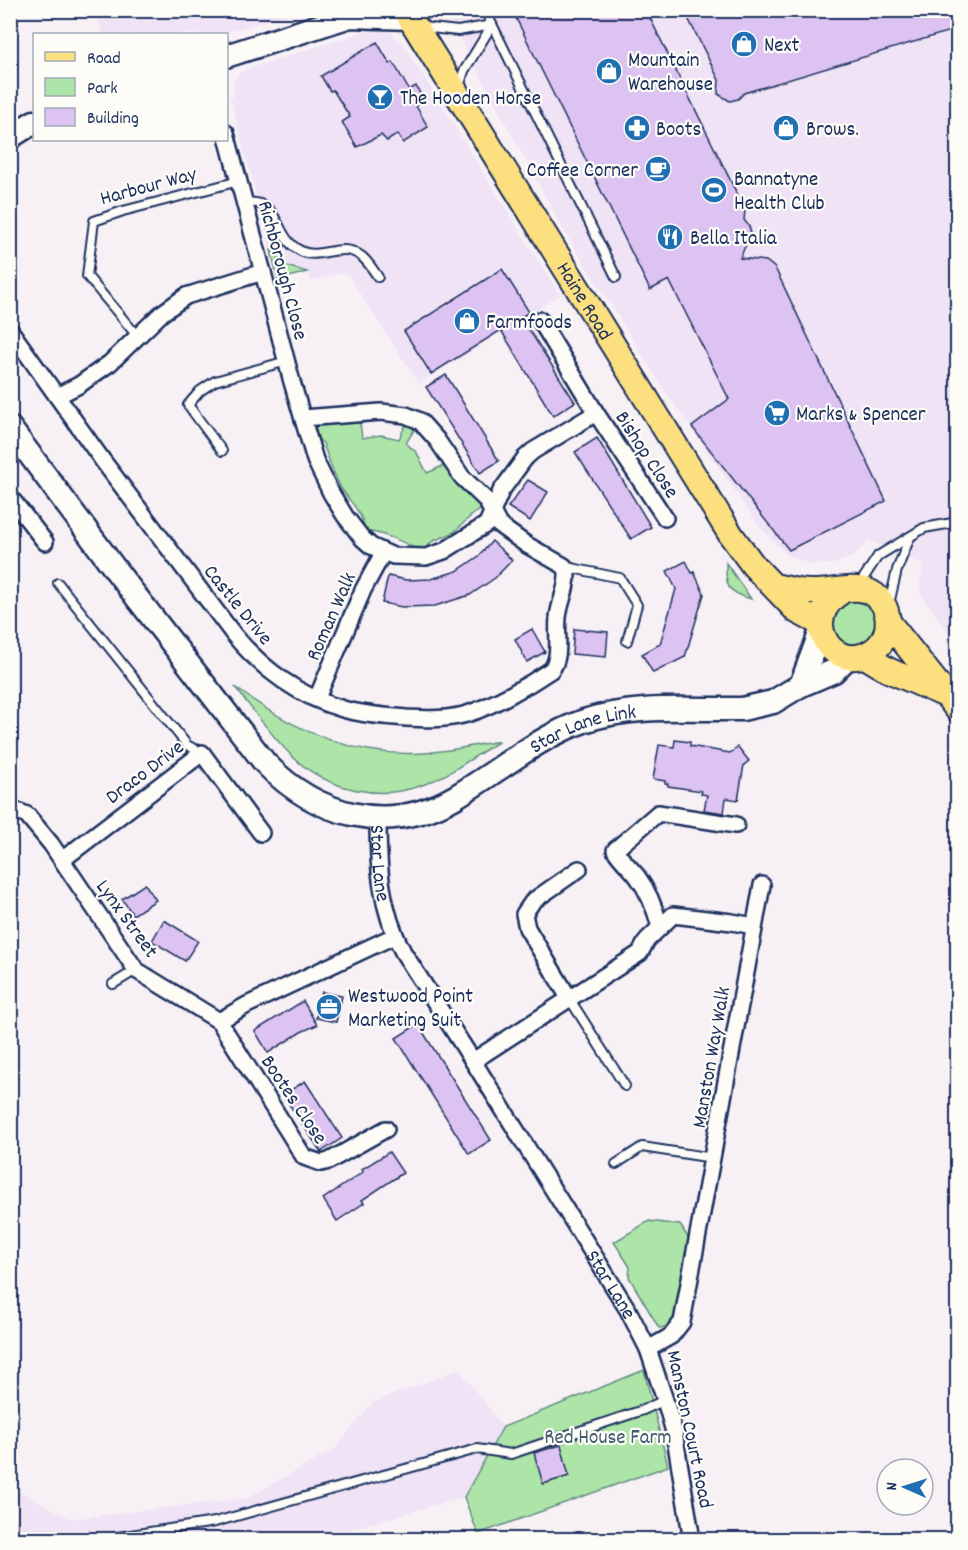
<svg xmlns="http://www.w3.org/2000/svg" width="968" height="1550" font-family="Dekko,sans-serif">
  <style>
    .built { fill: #efe3f5 }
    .green { fill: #ade5a8; stroke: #648a83; stroke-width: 1.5; fill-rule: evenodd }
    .building { fill: #ddc3f2; stroke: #1b2f5e; stroke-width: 1.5 }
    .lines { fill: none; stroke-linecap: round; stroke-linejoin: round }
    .lane-casing { stroke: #1b2f5e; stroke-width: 12 }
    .street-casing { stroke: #1b2f5e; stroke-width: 20 }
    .secondary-casing { stroke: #1b2f5e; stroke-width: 27 }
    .primary-casing { stroke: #1b2f5e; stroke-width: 28 }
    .lane { stroke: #fdfcf7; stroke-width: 8 }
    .street { stroke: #fdfcf7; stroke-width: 15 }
    .secondary { stroke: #fdfcf7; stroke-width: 22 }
    .primary { stroke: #fce080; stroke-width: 24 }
    .labels { text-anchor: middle; stroke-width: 4.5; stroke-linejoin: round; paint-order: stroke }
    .poi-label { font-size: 21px; fill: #1b2f5e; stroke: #fdfcf7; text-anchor: start }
    .street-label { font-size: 21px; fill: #1b2f5e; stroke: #fdfcf7 }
    .park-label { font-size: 21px; fill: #405c70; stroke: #fdfcf7 }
  </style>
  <rect width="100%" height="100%" fill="#f7f1f6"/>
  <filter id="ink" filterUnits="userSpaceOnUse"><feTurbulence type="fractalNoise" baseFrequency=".0167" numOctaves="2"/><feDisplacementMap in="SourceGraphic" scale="12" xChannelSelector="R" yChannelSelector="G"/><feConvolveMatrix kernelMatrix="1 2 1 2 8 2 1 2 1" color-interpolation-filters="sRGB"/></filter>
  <g filter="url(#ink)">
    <!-- built -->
    <g class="built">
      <polygon points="95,11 95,10 299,11 221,34 103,34"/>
      <polygon points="445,11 957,11 957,644 919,592 923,565 869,540 854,556 834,564 809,564 786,554 759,526 664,389 564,231"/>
      <polygon points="377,29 391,33 402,42 560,295 419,384 348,275 341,273 311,281 307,272 287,266 271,250 230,97 234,96 233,81 241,71 369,30"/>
      <polygon points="459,1369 503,1427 464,1497 314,1539 21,1539 11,1508 10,1486 71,1519 247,1498 334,1450 372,1403"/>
    </g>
    <!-- green -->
    <g class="green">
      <polygon points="271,250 287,266 307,272 278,280"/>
      <path d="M355 420 360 423 362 438 381 435 399 439 405 426 411 424 414 430 406 443 417 453 427 473 443 466 445 468 458 486 480 503 482 508 481 510C469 514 464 525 454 532 443 539 431 538 425 549H414C409 543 376 531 368 532L364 529C364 514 349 501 341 488 333 473 328 458 323 443L316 438 314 431 318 424Z"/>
      <path d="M726 563 751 599C728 592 725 588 726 563Z"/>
      <path d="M852 600 868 604 878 616 874 640 853 647C848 645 842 643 839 640 824 626 837 605 852 600Z"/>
      <path d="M235 687C290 729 352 758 423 753 449 751 475 745 500 741 476 755 452 774 425 784 381 802 328 790 294 758 272 737 254 711 235 687Z"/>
      <path d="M649 1221 680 1225 689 1239 676 1313C673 1322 669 1327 659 1328L629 1277 630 1267 614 1242Z"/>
      <path d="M644 1370 668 1466 478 1534 464 1497 503 1427ZM561 1446 569 1476 543 1484Z"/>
    </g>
    <!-- building -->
    <g class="building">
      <polygon points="512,10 646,10 745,210 744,220 749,226 751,233 740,258 766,261 775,268 886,501 789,550 692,427 729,399 669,280 650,290"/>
      <polygon points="684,10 957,10 957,29 744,93 738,99 730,101 718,94 719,80"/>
      <polygon points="377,42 390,64 393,62 409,90 416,86 424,101 416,106 428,127 403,143 398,134 387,141 381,135 357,147 342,122 350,117 333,90 330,91 321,76"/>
      <polygon points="502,269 529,312 521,317 575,402 553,416 501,330 431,374 404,331"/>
      <polygon points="446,375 499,461 480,473 426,387"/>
      <polygon points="597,438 651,527 631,539 575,452"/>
      <polygon points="528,480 548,492 530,521 508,507"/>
      <polygon points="492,541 512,560 495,578 470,595 435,606 402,607 382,603 388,576 406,580 431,579 457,571 479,556"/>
      <polygon points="686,561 692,573 694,572 704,594 685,657 653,673 642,654 660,644 676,589 667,571"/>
      <polygon points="532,629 545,652 527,662 515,639"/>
      <polygon points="574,629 608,632 606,657 572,654"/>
      <polygon points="675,740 690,742 690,746 730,753 738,747 749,761 744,765 738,800 726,798 724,813 704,810 707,795 701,794 702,791 668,786 668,784 665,783 665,781 653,779 659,745 674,747"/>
      <polygon points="145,884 156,900 133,915 122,899"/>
      <polygon points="164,920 198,941 185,961 152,941"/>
      <polygon points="322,992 342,996 336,1022 316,1018"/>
      <polygon points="303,1001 317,1025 301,1032 268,1053 255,1031"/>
      <polygon points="418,1024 491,1140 469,1154 396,1038"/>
      <polygon points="305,1081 342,1138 321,1152 283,1095"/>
      <polygon points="389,1152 403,1173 362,1200 364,1203 337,1221 323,1199 363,1172 362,1169"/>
      <polygon points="561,1445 569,1476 543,1484 534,1453"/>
    </g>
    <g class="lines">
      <defs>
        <g id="lane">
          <polyline points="485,10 616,277"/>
          <polyline points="422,27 458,31 492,25"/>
          <polyline points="459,87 464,71 492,25"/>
          <path d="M244 203C281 197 273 236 299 250 319 262 340 240 361 256 368 261 373 270 378 277"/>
          <polyline points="138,337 87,276 94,221 123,211 239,181"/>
          <polyline points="222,451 188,405 200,391 215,381 287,361"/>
          <polyline points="567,567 620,578 637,605 627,641"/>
          <polyline points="58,583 187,745 202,753"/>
          <polyline points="859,585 878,556 924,528 958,522"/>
          <polyline points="889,604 897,570 910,537"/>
          <polyline points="113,984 136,970"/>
          <polyline points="569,998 625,1086"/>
          <polyline points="616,1164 642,1147 713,1158"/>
          <polyline points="98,1540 215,1522 477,1449 511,1454 643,1410 665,1400"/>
        </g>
        <g id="street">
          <polyline points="226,133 292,382 315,460 331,493 345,516 362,538 371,546 393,556 426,557 444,551 487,524 501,491 525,458 533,451 596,413"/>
          <polyline points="540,320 596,413 665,518"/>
          <path d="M10 330 103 461 234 635C262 669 300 697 343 709 363 715 385 716 406 718 427 719 449 720 470 713 494 705 529 685 551 670 562 657 556 634 558 618 559 604 567 590 567 575 567 570 567 571 564 566L527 545 499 525 486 500 462 477 437 440 420 421 406 415 381 412 303 418"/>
          <polyline points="57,396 79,385 110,363 162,313 186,296 263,272"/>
          <polyline points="10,497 45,542"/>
          <polyline points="317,698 363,590 383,553"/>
          <polyline points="10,808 27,815 51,844 136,970 219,1021 304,1157 321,1163 329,1161 386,1129"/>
          <path id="s1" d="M378 817C378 866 380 908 403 952L473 1061 628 1310 648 1349 665 1400 674 1432 692 1540"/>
          <polyline points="62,860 202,753 261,833"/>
          <path d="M660 927C655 908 649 892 637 876 630 867 621 860 615 850L658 813 736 825"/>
          <polyline points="569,998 527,928 524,914 533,901 579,869"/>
          <polyline points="219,1021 247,1005 394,936"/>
          <polyline points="473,1061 640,953 647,940 673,915 732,922 754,926"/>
          <polyline points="648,1349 671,1336 682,1322 762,885"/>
        </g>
        <g id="secondary">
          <polyline points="226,56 350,16 410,18"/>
          <polyline points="10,137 34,122"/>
          <path id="s2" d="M10 428 121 577 265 763C316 816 388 836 455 797 498 772 536 738 584 721 635 704 690 710 742 709L773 702 801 685 834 671 848 657"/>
          <polyline points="801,685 821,631"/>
        </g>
        <g id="primary">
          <path id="s3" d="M405 10 731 535 753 565 797 611 820 623"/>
          <path d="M774 586C786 588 798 592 810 592 826 593 852 586 865 590 895 600 895 642 867 654 829 671 800 617 841 592"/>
          <polyline points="889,623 958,710"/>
          <polyline points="865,656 888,670 941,693"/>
        </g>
      </defs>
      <!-- lane casing -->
      <use href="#lane" class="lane-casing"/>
      <!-- street casing -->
      <use href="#street" class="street-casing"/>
      <!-- secondary casing -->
      <use href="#secondary" class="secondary-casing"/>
      <!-- primary casing -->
      <use href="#primary" class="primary-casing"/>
      <!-- lane -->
      <use href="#lane" class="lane"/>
      <!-- street -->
      <use href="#street" class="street"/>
      <!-- secondary -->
      <use href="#secondary" class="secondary"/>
      <!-- primary -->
      <use href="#primary" class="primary"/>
    </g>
  </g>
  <!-- icons -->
  <defs>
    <symbol id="shop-disc" viewBox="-11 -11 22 22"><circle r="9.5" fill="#1f6fb2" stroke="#fdfcf7"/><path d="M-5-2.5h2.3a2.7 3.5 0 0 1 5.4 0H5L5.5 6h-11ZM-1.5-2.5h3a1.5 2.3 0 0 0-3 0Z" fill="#fff"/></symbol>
    <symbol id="bar-disc" viewBox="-11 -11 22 22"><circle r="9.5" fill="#1f6fb2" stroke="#fdfcf7"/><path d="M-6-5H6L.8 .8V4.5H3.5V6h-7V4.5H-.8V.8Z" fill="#fff"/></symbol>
    <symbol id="pharmacy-disc" viewBox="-11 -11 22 22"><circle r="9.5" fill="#1f6fb2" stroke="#fdfcf7"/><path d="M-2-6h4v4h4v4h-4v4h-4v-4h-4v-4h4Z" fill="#fff"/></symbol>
    <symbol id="cafe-disc" viewBox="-11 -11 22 22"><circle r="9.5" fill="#1f6fb2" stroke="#fdfcf7"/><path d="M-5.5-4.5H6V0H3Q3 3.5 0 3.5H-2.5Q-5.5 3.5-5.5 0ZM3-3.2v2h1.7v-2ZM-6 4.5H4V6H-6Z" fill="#fff"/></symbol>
    <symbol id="stadium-disc" viewBox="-11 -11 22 22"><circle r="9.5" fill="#1f6fb2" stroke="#fdfcf7"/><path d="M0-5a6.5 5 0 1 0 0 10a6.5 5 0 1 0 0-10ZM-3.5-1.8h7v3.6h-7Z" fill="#fff"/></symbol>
    <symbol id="restaurant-disc" viewBox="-11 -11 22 22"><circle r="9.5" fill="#1f6fb2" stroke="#fdfcf7"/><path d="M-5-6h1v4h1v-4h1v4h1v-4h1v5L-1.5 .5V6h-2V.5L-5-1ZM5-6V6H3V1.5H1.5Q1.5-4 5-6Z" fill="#fff"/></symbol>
    <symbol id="supermarket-disc" viewBox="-11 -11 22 22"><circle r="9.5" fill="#1f6fb2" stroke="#fdfcf7"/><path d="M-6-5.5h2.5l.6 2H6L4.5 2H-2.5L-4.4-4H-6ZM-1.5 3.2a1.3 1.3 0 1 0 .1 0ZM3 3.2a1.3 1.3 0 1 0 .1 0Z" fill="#fff"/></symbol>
    <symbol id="office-disc" viewBox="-11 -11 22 22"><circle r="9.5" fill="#1f6fb2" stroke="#fdfcf7"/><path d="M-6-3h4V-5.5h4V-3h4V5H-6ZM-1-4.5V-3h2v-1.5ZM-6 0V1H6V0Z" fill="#fff"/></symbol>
  </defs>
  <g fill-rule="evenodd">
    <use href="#shop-disc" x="729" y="29" width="30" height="30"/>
    <use href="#shop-disc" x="594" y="56" width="30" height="30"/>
    <use href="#bar-disc" x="365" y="82" width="30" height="30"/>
    <use href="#pharmacy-disc" x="622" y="113" width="30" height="30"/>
    <use href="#shop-disc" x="771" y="113" width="30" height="30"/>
    <use href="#cafe-disc" x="643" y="154" width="30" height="30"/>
    <use href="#stadium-disc" x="699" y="175" width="30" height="30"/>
    <use href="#restaurant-disc" x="655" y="222" width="30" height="30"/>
    <use href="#shop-disc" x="452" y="306" width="30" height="30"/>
    <use href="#supermarket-disc" x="762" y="398" width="30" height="30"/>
    <use href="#office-disc" x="314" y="992" width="30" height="30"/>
  </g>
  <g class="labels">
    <!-- poi labels -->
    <g class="poi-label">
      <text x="764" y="51">Next</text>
      <text x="628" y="66">Mountain<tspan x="628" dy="24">Warehouse</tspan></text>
      <text x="400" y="104">The Hooden Horse</text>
      <text x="656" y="135">Boots</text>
      <text x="806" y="135">Brows.</text>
      <text x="638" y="176" text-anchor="end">Coffee Corner</text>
      <text x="734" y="185">Bannatyne<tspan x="734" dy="24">Health Club</tspan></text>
      <text x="690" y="244">Bella Italia</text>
      <text x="486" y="328">Farmfoods</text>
      <text x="796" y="420">Marks &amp; Spencer</text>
      <text x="348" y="1002">Westwood Point<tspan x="348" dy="24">Marketing Suit</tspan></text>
    </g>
    <!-- street labels -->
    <g class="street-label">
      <text transform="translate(148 185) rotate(-15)" y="7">Harbour Way</text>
      <text transform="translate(284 270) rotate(75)" y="7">Richborough Close</text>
      <text dy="7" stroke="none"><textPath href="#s3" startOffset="342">Haine Road</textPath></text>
      <text transform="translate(648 454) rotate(57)" y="7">Bishop Close</text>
      <text transform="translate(239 604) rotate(51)" y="7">Castle Drive</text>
      <text transform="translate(330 616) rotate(-66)" y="7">Roman Walk</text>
      <text dy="7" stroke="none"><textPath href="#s2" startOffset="777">Star Lane Link</textPath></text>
      <text transform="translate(144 771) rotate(-37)" y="7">Draco Drive</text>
      <text dy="7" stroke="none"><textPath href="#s1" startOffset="46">Star Lane</textPath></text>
      <text transform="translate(128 918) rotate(54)" y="7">Lynx Street</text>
      <text transform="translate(710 1057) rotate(-80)" y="7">Manston Way Walk</text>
      <text transform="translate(295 1099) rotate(56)" y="7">Bootes Close</text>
      <text dy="7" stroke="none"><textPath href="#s1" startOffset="531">Star Lane</textPath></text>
      <text transform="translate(691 1429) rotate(78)" y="7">Manston Court Road</text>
    </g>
    <!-- park labels -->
    <g class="park-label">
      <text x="608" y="1443">Red House Farm</text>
    </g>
  </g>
  <!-- margin -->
  <rect width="968" height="1550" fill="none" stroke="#fdfcf7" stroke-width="36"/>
  <rect x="18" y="18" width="932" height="1514" fill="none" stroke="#1b2f5e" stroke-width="2" filter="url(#ink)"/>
  <!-- legend -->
  <rect x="33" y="33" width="195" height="108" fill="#fdfcf7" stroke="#a3aaba" stroke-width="1.5"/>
  <rect x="45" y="52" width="30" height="9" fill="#fce080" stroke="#a3aaba" stroke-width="1.5"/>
  <text x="87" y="63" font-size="18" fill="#1b2f5e">Road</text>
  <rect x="45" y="78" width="30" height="18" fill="#ade5a8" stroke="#a3aaba" stroke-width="1.5"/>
  <text x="87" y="93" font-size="18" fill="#1b2f5e">Park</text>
  <rect x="45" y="108" width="30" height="18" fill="#ddc3f2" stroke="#a3aaba" stroke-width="1.5"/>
  <text x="87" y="123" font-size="18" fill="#1b2f5e">Building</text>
  <!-- north arrow -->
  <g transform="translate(905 1487) rotate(273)"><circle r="28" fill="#fdfcf7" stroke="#a3aaba" stroke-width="1.5"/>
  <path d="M0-4.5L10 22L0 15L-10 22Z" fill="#1f6fb2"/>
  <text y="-9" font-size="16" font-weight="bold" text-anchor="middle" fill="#1b2f5e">N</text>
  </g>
</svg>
